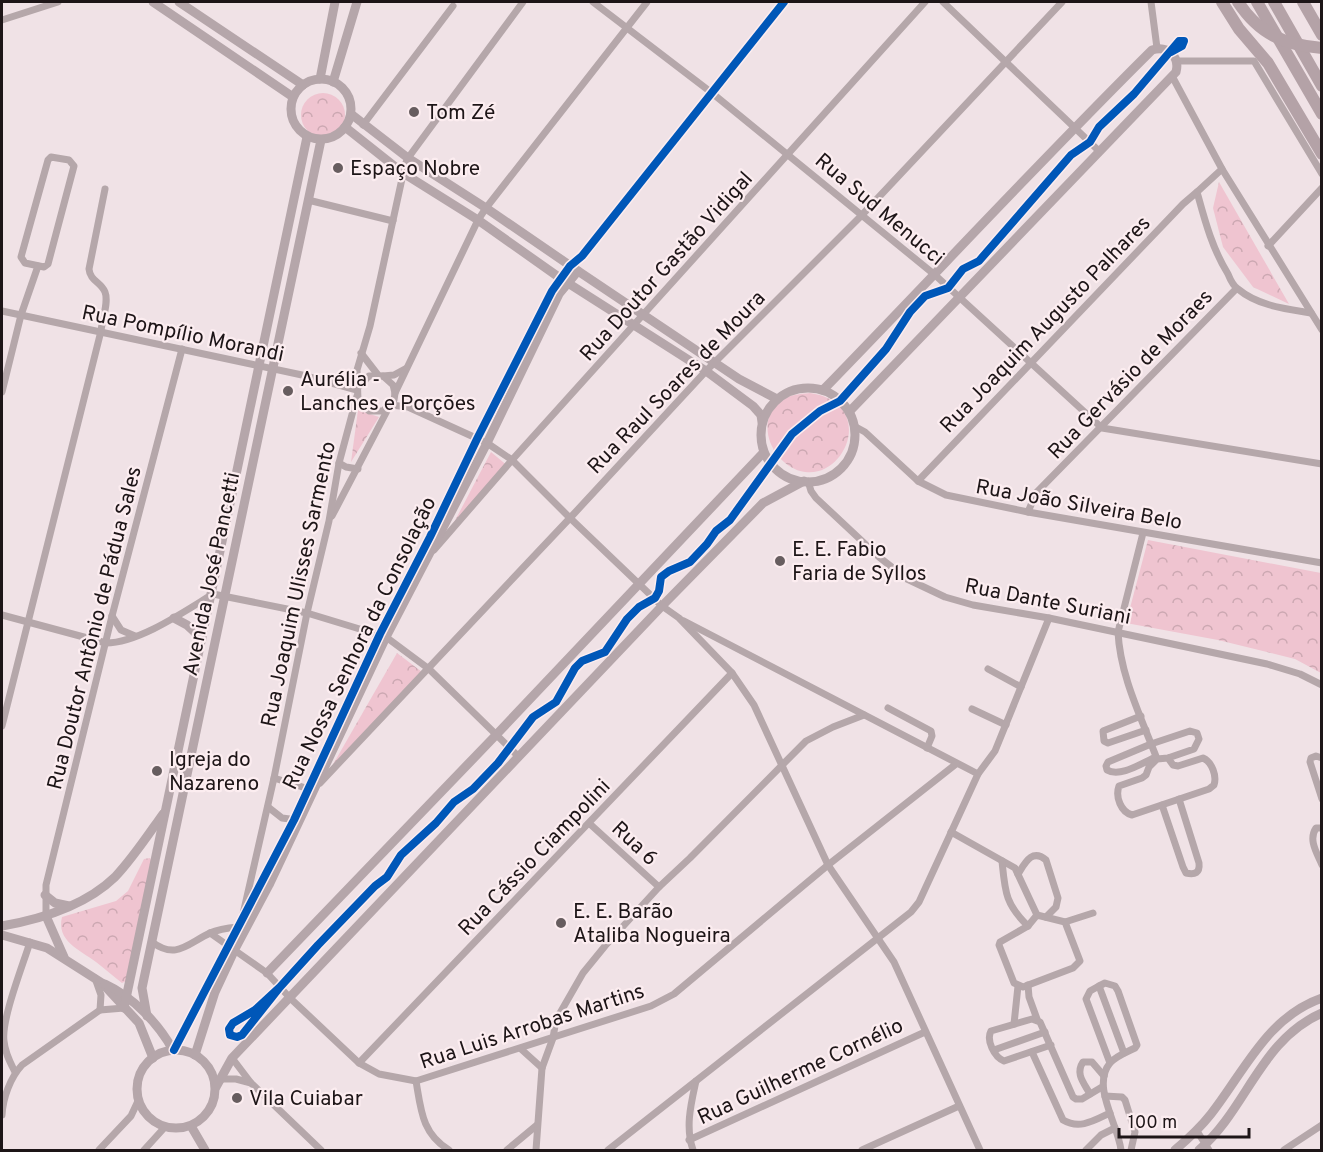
<svg xmlns="http://www.w3.org/2000/svg" width="1323" height="1152" font-family="Overpass,sans-serif">
  <style>
    .park { fill: url(#park-crowns) }
    .lines { fill: none; stroke-linecap: round; stroke-linejoin: round }
    .street { stroke: #b5a7aa; stroke-width: 7 }
    .secondary { stroke: #b5a6aa; stroke-width: 9 }
    .highway { stroke: #b4a2a7; stroke-width: 12 }
    .highway-bridge { stroke: #b4a2a7; stroke-width: 12 }
    .cycleway-casing { stroke: #fcedf0; stroke-width: 11 }
    .cycleway { stroke: #0057b8; stroke-width: 8 }
    .poi-dot { fill: #675d5f; stroke: #fcedf0; stroke-width: 2 }
    .labels { text-anchor: middle; stroke-width: 4.5; stroke-linejoin: round; paint-order: stroke }
    .poi-label { font-size: 21px; fill: #1d1517; stroke: #fcedf0; text-anchor: start }
    .street-label { font-size: 21px; fill: #1d1517; stroke: #fcedf0 }
  </style>
  <defs>
    <pattern id="park-crowns" width="20" height="18" patternUnits="userSpaceOnUse" patternTransform="scale(1.5)"><rect width="20" height="18" fill="#efc4d0"/><path d="M2 6a3 3 0 1 1 6 0M12 15a3 3 0 1 1 6 0" fill="none" stroke="#cca8b2"/></pattern>
  </defs>
  <rect width="100%" height="100%" fill="#f0e2e6"/>
  <!-- park -->
  <g class="park">
    <circle cx="323" cy="115" r="22"/>
    <polygon points="1219,182 1289,304 1253,287 1223,247 1213,208"/>
    <path d="M810 393C876 403 847 478 805 472 775 468 753 425 779 402 788 395 799 394 810 393Z"/>
    <polygon points="358,410 379,417 351,462"/>
    <polygon points="491,452 509,467 449,532"/>
    <polygon points="1148,540 1321,573 1321,673 1295,659 1218,640 1126,623"/>
    <polygon points="397,653 426,675 331,768"/>
    <path d="M150 858 152 862 126 981 122 983C113 976 105 969 96 962 80 950 56 941 62 917L116 901 128 891 144 859Z"/>
  </g>
  <g class="lines">
    <!-- street -->
    <g class="street">
      <polyline points="593,2 712,93 935,275 1102,428 1322,464"/>
      <polyline points="943,2 1099,151"/>
      <polyline points="1151,2 1157,48"/>
      <polyline points="2,20 58,2"/>
      <polyline points="1177,61 1254,61 1322,174"/>
      <path d="M1172 76 1222 169 1197 192C1205 221 1212 248 1228 274 1230 279 1233 286 1238 289 1258 306 1287 309 1311 313"/>
      <polyline points="363,125 453,6"/>
      <polygon points="51,157 69,160 74,166 48,264 44,267 25,263 21,257 48,160"/>
      <polyline points="1222,169 1322,330"/>
      <polyline points="308,200 393,221"/>
      <polyline points="1268,246 1322,188"/>
      <polyline points="570,266 582,256 784,2"/>
      <polyline points="2,311 302,375 357,390"/>
      <polyline points="361,353 378,375"/>
      <polyline points="383,376 394,375 405,369"/>
      <polyline points="359,386 369,376 383,376 393,385 395,393 394,400 383,411 369,411 358,401 357,370 370,326 405,165 408,158 523,2"/>
      <polyline points="2,392 21,315 38,266"/>
      <polyline points="395,393 478,220 486,208 647,2"/>
      <polyline points="391,405 408,407 487,443 512,460 570,518 662,606 679,618 732,673 754,705 828,865 894,962 980,1150"/>
      <polyline points="854,426 865,432 918,481 946,495 1028,512 1322,563"/>
      <polyline points="339,463 346,467 358,469"/>
      <polyline points="808,481 811,491 816,498 879,557 907,579 945,597 973,605 1049,618 1267,664 1300,674 1322,685"/>
      <polyline points="918,481 1183,204 1197,192"/>
      <polyline points="1028,512 1036,493 1236,289"/>
      <polyline points="332,516 388,409"/>
      <path d="M1143 533 1118 632C1120 676 1142 719 1157 759"/>
      <polyline points="434,550 512,460 925,2"/>
      <path d="M2 615 106 643C139 643 185 611 213 594L307 613 386 637 429 669 519 757"/>
      <polyline points="112,616 121,630 135,636"/>
      <polyline points="684,621 978,774"/>
      <polyline points="988,669 1021,687"/>
      <polyline points="888,708 931,731 932,736 927,748"/>
      <polyline points="972,709 1006,725"/>
      <polyline points="1141,716 1103,731 1104,741 1108,743 1146,730"/>
      <path d="M2 726 101 331C102 320 109 302 105 292 101 282 90 281 89 269L105 189"/>
      <path d="M1156 757C1142 763 1120 778 1107 770L1106 766 1108 762 1151 744 1190 731 1197 733 1199 739 1194 749 1168 758 1157 759 1149 767 1146 775 1142 778 1119 786C1115 797 1121 812 1132 815L1209 789 1214 785C1217 776 1212 762 1203 758L1178 766 1173 765 1168 758"/>
      <polyline points="1322,758 1316,756 1311,758 1310,762 1322,799"/>
      <polyline points="274,778 312,790"/>
      <polyline points="320,783 570,518 706,371 861,216 1062,2"/>
      <path d="M1162 805 1183 867 1186 873C1195 875 1200 873 1199 863L1179 799"/>
      <polyline points="268,807 282,818 297,820"/>
      <polyline points="590,824 659,887"/>
      <path d="M1322 828H1316C1308 840 1317 853 1322 865"/>
      <polyline points="951,832 1015,868 1037,915"/>
      <path d="M1002 861C1005 891 1005 904 1028 926"/>
      <path d="M1018 874C1025 863 1032 848 1046 860L1058 898 1056 907 1046 917"/>
      <polyline points="243,914 274,778 307,613 329,521 339,463 357,396"/>
      <polygon points="1037,915 1065,922 1080,961 1073,968 1023,987 1014,983 999,945 1000,942 1028,926"/>
      <polyline points="46,916 46,885 112,616 182,349"/>
      <polyline points="1065,922 1093,913"/>
      <polyline points="210,933 267,973 290,998 359,1063 379,1074 416,1081 651,1006 674,994 828,865 956,764"/>
      <path d="M152 942C176 960 187 944 210 933 219 929 228 928 238 927"/>
      <polyline points="95,978 101,995 100,1010"/>
      <polyline points="1028,985 1029,997 1037,1019"/>
      <polyline points="1099,986 1124,1053"/>
      <polyline points="1014,1024 1018,986"/>
      <path d="M1051 1045 1004 1061C994 1057 986 1040 991 1031L1032 1019 1040 1022 1073 1097 1076 1099H1082L1102 1087"/>
      <polyline points="521,1049 542,1068"/>
      <polyline points="994,1050 1045,1032"/>
      <path d="M1032 1052 1063 1120C1080 1130 1095 1120 1110 1113"/>
      <polyline points="359,1063 732,673"/>
      <path d="M1110 1063 1086 999 1090 991 1099 986 1105 983 1115 986 1118 991 1137 1045 1135 1048C1127 1052 1116 1056 1110 1063 1091 1086 1118 1124 1121 1150"/>
      <path d="M15 1072C10 1062 5 1053 4 1041 1 1020 23 965 30 942"/>
      <polyline points="220,1079 236,1079 251,1083 232,1058"/>
      <path d="M416 1081C421 1110 422 1134 449 1150"/>
      <polyline points="251,1083 321,1150"/>
      <path d="M1090 1094C1084 1083 1075 1074 1083 1062H1092L1104 1076"/>
      <polyline points="1105,1096 1122,1097 1125,1100 1135,1132 1131,1150"/>
      <path d="M2 1115C3 1098 10 1078 22 1065L100 1010 124 1008"/>
      <polyline points="1197,1131 1209,1150"/>
      <polyline points="689,1140 925,1032"/>
      <polyline points="99,1150 131,1116 138,1101"/>
      <polyline points="144,1150 165,1127"/>
      <polyline points="507,1150 537,1125"/>
      <polyline points="536,1150 542,1068 553,1038 556,1020 583,973 605,946 659,887 690,858 806,741 833,727 864,715"/>
      <polyline points="608,1150 911,912 919,902 978,774 995,751 1049,618"/>
      <path d="M693 1150C685 1127 691 1104 696 1081"/>
      <polyline points="862,1150 959,1106"/>
      <polyline points="1086,1150 1101,1135 1115,1128"/>
      <polyline points="1284,1150 1322,1125"/>
    </g>
    <!-- secondary -->
    <g class="secondary">
      <polyline points="153,2 293,97"/>
      <polyline points="179,2 303,85"/>
      <circle cx="321" cy="109" r="30"/>
      <polyline points="320,79 335,2"/>
      <polyline points="333,82 357,2"/>
      <polyline points="351,114 408,158 486,208 578,271 739,379 777,399"/>
      <polyline points="345,127 403,173 478,220 560,278 706,371 753,406 761,415 762,422"/>
      <circle cx="808" cy="435" r="47"/>
      <path d="M823 390C933 277 1040 161 1152 50 1168 45 1180 57 1176 72L849 412"/>
      <polyline points="174,618 187,625 202,639"/>
      <polyline points="45,895 55,903 69,906"/>
      <polyline points="46,916 64,957"/>
      <path d="M2 926C42 919 85 906 115 877 133 858 148 835 163 814"/>
      <polyline points="2,935 47,948 102,983 139,1023 153,1058"/>
      <polyline points="267,973 496,735 764,452"/>
      <path d="M105 984C133 997 158 1023 173 1050"/>
      <polyline points="124,1008 307,137"/>
      <polyline points="147,1016 142,988 321,140"/>
      <circle cx="176" cy="1089" r="39"/>
      <polyline points="174,1050 294,820 380,634 430,537 477,439 552,291 570,266"/>
      <polyline points="195,1055 215,992 235,949 269,885 386,637 487,443 559,294 578,271"/>
      <polyline points="216,1087 232,1058 662,606 763,503 804,481"/>
      <polyline points="191,1126 205,1150"/>
      <path d="M1175 1150C1188 1139 1200 1128 1211 1114 1244 1072 1267 1017 1322 998"/>
      <path d="M1199 1150C1247 1109 1260 1040 1322 1013"/>
    </g>
    <!-- highway -->
    <g class="highway">
      <polyline points="1222,2 1239,29 1268,63 1322,154"/>
      <polyline points="1257,2 1322,114"/>
      <polyline points="1274,2 1322,86"/>
      <polyline points="1303,2 1322,35"/>
    </g>
    <!-- highway-bridge -->
    <path class="highway-bridge" d="M1238 2C1259 34 1284 45 1322 48"/>
    <defs>
      <g id="cycleway">
        <polyline points="280,987 255,1010 233,1023 229,1029 230,1035 237,1037 242,1035 280,987 318,945 375,886 387,877 401,855 436,823 454,802 473,789 498,763 533,717 556,702 575,668 582,661 605,652 627,619 639,607 655,598 659,591 661,577 669,571 690,562 707,544 716,531 730,520 792,434 820,411 840,401 886,349 910,312 925,296 948,288 963,269 979,261 1071,155 1090,142 1099,127 1134,94 1179,41 1184,41 1182,46 1171,52"/>
        <polyline points="174,1050 294,820 380,634 430,537 477,439 552,291 570,266 582,256 784,2"/>
      </g>
    </defs>
    <!-- cycleway casing -->
    <use href="#cycleway" class="cycleway-casing"/>
    <!-- cycleway -->
    <use href="#cycleway" class="cycleway"/>
  </g>
  <!-- markers -->
  <g class="poi-dot">
    <circle cx="414" cy="112" r="6"/>
    <circle cx="338" cy="168" r="6"/>
    <circle cx="288" cy="391" r="6"/>
    <circle cx="780" cy="561" r="6"/>
    <circle cx="157" cy="771" r="6"/>
    <circle cx="561" cy="923" r="6"/>
    <circle cx="237" cy="1098" r="6"/>
  </g>
  <g class="labels">
    <!-- poi labels -->
    <g class="poi-label">
      <text x="426" y="119">Tom Zé</text>
      <text x="350" y="175">Espaço Nobre</text>
      <text x="300" y="386">Aurélia -<tspan x="300" dy="24">Lanches e Porções</tspan></text>
      <text x="792" y="556">E. E. Fabio<tspan x="792" dy="24">Faria de Syllos</tspan></text>
      <text x="169" y="766">Igreja do<tspan x="169" dy="24">Nazareno</tspan></text>
      <text x="573" y="918">E. E. Barão<tspan x="573" dy="24">Ataliba Nogueira</tspan></text>
      <text x="249" y="1105">Vila Cuiabar</text>
    </g>
    <!-- street labels -->
    <g class="street-label">
      <text transform="translate(880 209) rotate(40)" y="7">Rua Sud Menucci</text>
      <text transform="translate(666 266) rotate(-48)" y="7">Rua Doutor Gastão Vidigal</text>
      <text transform="translate(1045 324) rotate(-46)" y="7">Rua Joaquim Augusto Palhares</text>
      <text transform="translate(183 333) rotate(12)" y="7">Rua Pompílio Morandi</text>
      <text transform="translate(1130 374) rotate(-46)" y="7">Rua Gervásio de Moraes</text>
      <text transform="translate(676 382) rotate(-46)" y="7">Rua Raul Soares de Moura</text>
      <text transform="translate(1079 504) rotate(10)" y="7">Rua João Silveira Belo</text>
      <text transform="translate(211 574) rotate(-78)" y="7">Avenida José Pancetti</text>
      <text transform="translate(298 584) rotate(-78)" y="7">Rua Joaquim Ulisses Sarmento</text>
      <text transform="translate(1048 601) rotate(11)" y="7">Rua Dante Suriani</text>
      <text transform="translate(94 628) rotate(-76)" y="7">Rua Doutor Antônio de Pádua Sales</text>
      <text transform="translate(359 643) rotate(-64)" y="7">Rua Nossa Senhora da Consolação</text>
      <text transform="translate(635 843) rotate(43)" y="7">Rua 6</text>
      <text transform="translate(534 857) rotate(-46)" y="7">Rua Cássio Ciampolini</text>
      <text transform="translate(532 1026) rotate(-18)" y="7">Rua Luis Arrobas Martins</text>
      <text transform="translate(800 1071) rotate(-25)" y="7">Rua Guilherme Cornélio</text>
    </g>
  </g>
  <!-- border -->
  <rect width="1323" height="1152" fill="none" stroke="#1d1517" stroke-width="6"/>
  <!-- scale -->
  <path d="M1119 1128v9h130v-9" fill="none" stroke="#1d1517" stroke-width="3"/>
  <text x="1128" y="1128" font-size="18" fill="#1d1517" stroke="#fcedf0" stroke-width="4.5" paint-order="stroke">100 m</text>
</svg>
